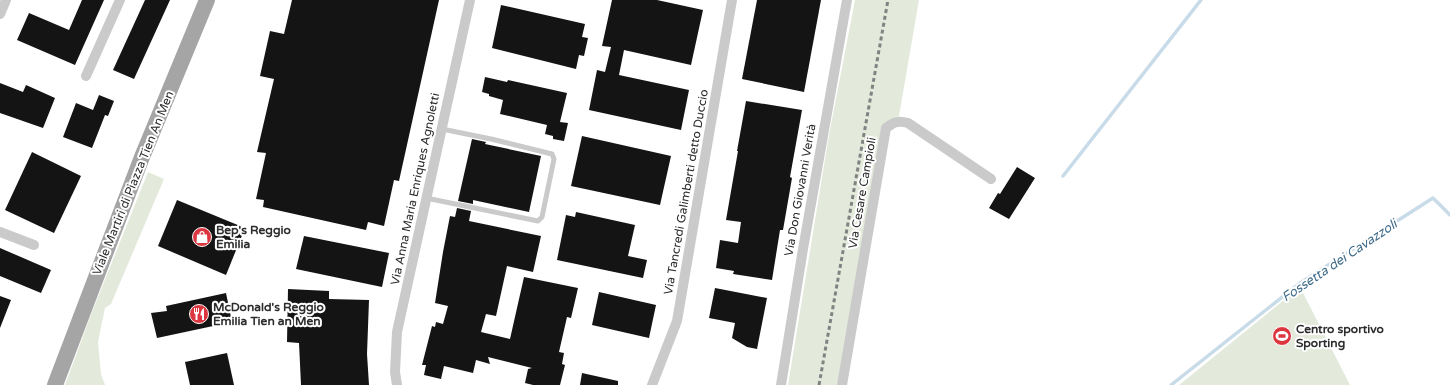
<svg xmlns="http://www.w3.org/2000/svg" width="1450" height="385" font-family="'Varela Round',sans-serif">
  <style>
    .green { fill: #e3eadb }
    .lines { fill: none; stroke-linecap: round; stroke-linejoin: round }
    .stream { stroke: #c8dbe9; stroke-width: 3.5 }
    .building { fill: #141414 }
    .lane { stroke: #cacaca; stroke-width: 5 }
    .street { stroke: #cacaca; stroke-width: 10 }
    .primary { stroke: #a5a5a5; stroke-width: 16 }
    .rail { stroke: #828282; stroke-width: 3; stroke-dasharray: 4 3; stroke-linecap: butt }
    .labels { text-anchor: middle; stroke-width: 4; stroke-linejoin: round; paint-order: stroke }
    .street-label { font-size: 12px; fill: #2d2d2d; stroke: #fff }
    .poi-label { font-size: 12px; font-weight: bold; fill: #2d2d2d; stroke: #fff; text-anchor: start }
    .water-label { font-size: 13px; font-style: italic; fill: #3f6c8a; stroke: #fff }
  </style>
  <rect width="100%" height="100%" fill="#fff"/>
  <!-- green -->
  <g class="green">
    <polygon points="855,0 919,0 899,116 892,119 839,385 788,385 829,135"/>
    <polygon points="148,172 164,179 111,304 105,308 98,342 101,374 105,385 65,385 92,312"/>
    <polygon points="1300,287 1350,385 1179,385"/>
  </g>
  <g class="lines">
    <!-- stream -->
    <g class="stream">
      <polyline points="1063,176 1201,0"/>
      <polyline points="1171,385 1300,283 1433,198 1450,215"/>
    </g>
  </g>
  <!-- building -->
  <g class="building">
    <polygon points="82,0 104,0 75,65 17,40 29,13 69,30"/>
    <polygon points="145,0 170,0 134,79 113,70"/>
    <polygon points="292,0 439,0 399,181 394,180 384,226 368,222 366,230 263,207 264,200 256,199 266,153 257,152 274,79 260,76 270,31 284,34"/>
    <polygon points="612,0 657,0 703,10 691,65 624,50 619,75 689,90 681,130 589,110 597,70 605,72 611,47 602,46"/>
    <polygon points="757,0 821,0 804,92 742,79"/>
    <polygon points="501,5 585,24 582,37 588,38 584,56 579,55 576,69 492,48"/>
    <polygon points="485,77 507,82 508,80 567,93 560,122 568,123 564,141 553,139 553,136 545,134 547,125 500,114 503,100 489,96 489,94 482,92"/>
    <polygon points="0,83 23,92 26,85 55,98 43,128 0,113"/>
    <polygon points="99,95 114,101 108,116 105,115 92,148 63,137 76,103 93,110"/>
    <polygon points="746,101 802,110 790,177 792,178 783,230 780,230 772,280 733,274 734,271 716,268 720,240 738,243 741,222 726,220 738,151 737,151"/>
    <polygon points="582,136 671,156 660,205 571,186"/>
    <polygon points="472,139 486,142 485,144 541,156 529,212 473,200 473,204 458,201"/>
    <polygon points="32,152 81,176 54,233 5,210"/>
    <polygon points="1017,167 1035,178 1009,219 989,208 998,193 1000,194"/>
    <polygon points="177,200 245,228 226,275 158,246"/>
    <polygon points="457,208 471,211 469,221 541,236 533,272 507,266 496,316 486,314 481,332 510,339 524,277 578,288 571,318 567,317 559,352 564,353 562,364 565,365 560,385 533,385 525,383 528,369 532,368 488,357 490,364 476,360 473,373 444,366 441,379 424,375 426,365 422,365 432,326 435,327 436,322 443,324 448,306 435,303 443,252 450,216 455,217"/>
    <polygon points="576,212 635,225 628,256 647,260 643,278 557,260 566,215 575,217"/>
    <polygon points="304,236 389,253 382,287 296,269"/>
    <polygon points="0,248 51,270 41,293 0,276"/>
    <polygon points="715,288 767,298 757,349 747,347 732,338 735,323 709,318"/>
    <polygon points="288,289 329,291 329,299 369,300 367,354 369,385 301,385 299,343 287,342"/>
    <polygon points="599,292 656,305 649,338 592,325"/>
    <polygon points="226,293 232,322 157,338 151,313 167,311 166,306"/>
    <polygon points="0,296 11,300 0,328"/>
    <polygon points="227,353 234,385 190,385 185,362"/>
    <polygon points="582,373 618,381 618,385 580,385"/>
  </g>
  <g class="lines">
    <!-- lane -->
    <polyline class="lane" points="426,198 538,221 542,217 554,159 552,154 491,139 442,129"/>
    <!-- street -->
    <g class="street">
      <polyline points="0,14 6,0"/>
      <polyline points="86,76 120,0"/>
      <polyline points="0,232 34,245"/>
      <polyline points="397,385 395,372 397,332 470,0"/>
      <polyline points="652,385 677,321 732,0"/>
      <polyline points="781,385 803,249 847,0"/>
      <path d="M842 385 886 128C894 122 898 120 908 123L991 179"/>
    </g>
    <!-- primary -->
    <polyline class="primary" points="55,385 142,157 207,0"/>
    <!-- rail -->
    <polyline class="rail" points="819,385 888,0"/>
  </g>
  <!-- icons -->
  <defs>
    <symbol id="shop-disc" viewBox="-11 -11 22 22"><circle r="9.5" fill="#dc3740" stroke="#fff"/><path d="M-5-2.5h2.3a2.7 3.5 0 0 1 5.4 0H5L5.5 6h-11ZM-1.5-2.5h3a1.5 2.3 0 0 0-3 0Z" fill="#fff"/></symbol>
    <symbol id="restaurant-disc" viewBox="-11 -11 22 22"><circle r="9.5" fill="#dc3740" stroke="#fff"/><path d="M-5-6h1v4h1v-4h1v4h1v-4h1v5L-1.5 .5V6h-2V.5L-5-1ZM5-6V6H3V1.5H1.5Q1.5-4 5-6Z" fill="#fff"/></symbol>
    <symbol id="stadium-disc" viewBox="-11 -11 22 22"><circle r="9.5" fill="#dc3740" stroke="#fff"/><path d="M0-5a6.5 5 0 1 0 0 10a6.5 5 0 1 0 0-10ZM-3.5-1.8h7v3.6h-7Z" fill="#fff"/></symbol>
  </defs>
  <g fill-rule="evenodd">
    <use href="#shop-disc" x="191" y="226" width="22" height="22"/>
    <use href="#restaurant-disc" x="188" y="303" width="22" height="22"/>
    <use href="#stadium-disc" x="1271" y="325" width="22" height="22"/>
  </g>
  <g class="labels">
    <!-- street labels -->
    <g class="street-label">
      <text transform="translate(133 183) rotate(-68)" y="4">Viale Martiri di Piazza Tien An Men</text>
      <text transform="translate(415 189) rotate(-78)" y="4">Via Anna Maria Enriques Agnoletti</text>
      <text transform="translate(800 190) rotate(-80)" y="4">Via Don Giovanni Verità</text>
      <text transform="translate(686 192) rotate(-80)" y="4">Via Tancredi Galimberti detto Duccio</text>
      <text transform="translate(862 193) rotate(-80)" y="4">Via Cesare Campioli</text>
    </g>
    <!-- poi labels -->
    <g class="poi-label">
      <text x="216" y="234">Bep's Reggio<tspan x="216" dy="14">Emilia</tspan></text>
      <text x="213" y="311">McDonald's Reggio<tspan x="213" dy="14">Emilia Tien an Men</tspan></text>
      <text x="1296" y="333">Centro sportivo<tspan x="1296" dy="14">Sporting</tspan></text>
    </g>
    <!-- water labels -->
    <g class="water-label">
      <text transform="translate(1339 260) rotate(-34)" y="5">Fossetta dei Cavazzoli</text>
    </g>
  </g>
</svg>
